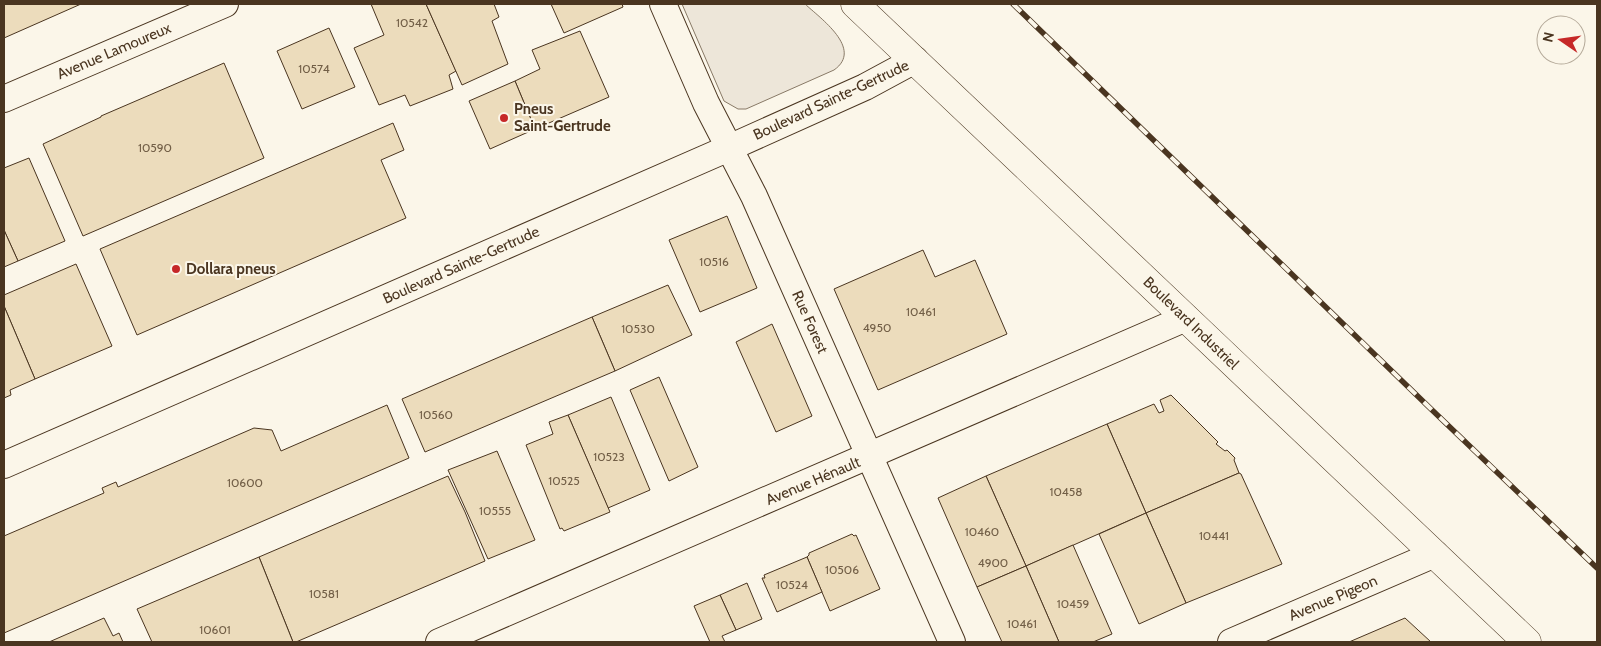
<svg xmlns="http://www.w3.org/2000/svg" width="1601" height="646" font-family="Cabin,sans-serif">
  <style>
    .green { fill: #ede6d9; stroke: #887966 }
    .building { fill: #ecdcbc; stroke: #4a3520 }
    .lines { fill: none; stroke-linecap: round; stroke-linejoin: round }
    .minor-casing { stroke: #4a3520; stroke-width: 28 }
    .tertiary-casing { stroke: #4a3520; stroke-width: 29 }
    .minor { stroke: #fbf6e9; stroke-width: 26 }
    .tertiary { stroke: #fbf6e9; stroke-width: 28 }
    .rail-casing { stroke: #4a3520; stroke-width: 5.5 }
    .rail { stroke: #fbf6e9; stroke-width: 4; stroke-dasharray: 11; stroke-linecap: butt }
    .poi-dot { fill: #c62828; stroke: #fbf6e9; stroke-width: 2 }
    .labels { text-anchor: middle; stroke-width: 4; stroke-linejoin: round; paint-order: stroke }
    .number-label { font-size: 12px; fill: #725f47 }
    .street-label { font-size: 15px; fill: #4a3520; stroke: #fbf6e9 }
    .poi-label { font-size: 15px; font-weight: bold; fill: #4a3520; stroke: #fbf6e9; text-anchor: start }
  </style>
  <rect width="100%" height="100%" fill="#fbf6e9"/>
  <!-- green -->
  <path class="green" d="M682 4H805C820 18 864 49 834 70L746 109H738L724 101Z"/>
  <!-- building -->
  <g class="building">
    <polygon points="4,4 81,4 4,38"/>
    <polygon points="371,4 426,4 456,71 449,75 453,89 410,106 405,95 379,105 354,48 384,35"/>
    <polygon points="426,4 494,4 499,17 492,21 508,64 462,85"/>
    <polygon points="551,4 622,4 623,7 564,33"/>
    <polygon points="329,28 355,87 302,109 277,51"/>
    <polygon points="580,31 609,97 535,129 515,81 540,69 532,50"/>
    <polygon points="224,63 264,158 83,236 43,144 101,117 101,116"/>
    <polygon points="515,81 535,129 490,149 469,101"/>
    <polygon points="393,123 404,150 381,160 406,218 137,335 100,249"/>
    <polygon points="29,158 65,241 18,261 4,230 4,168"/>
    <polygon points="727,216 757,288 700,312 669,240"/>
    <polygon points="4,230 18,261 4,267"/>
    <polygon points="923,250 935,277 975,260 1007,334 878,390 834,289"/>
    <polygon points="76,264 112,346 35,379 4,306 4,295"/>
    <polygon points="668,285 692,335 615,371 592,317"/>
    <polygon points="4,306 35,379 10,390 11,395 4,398"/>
    <polygon points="592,317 615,371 425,452 402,399"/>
    <polygon points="772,324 812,416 776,432 736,342"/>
    <polygon points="659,377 698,467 669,481 630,390"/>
    <polygon points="1171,395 1218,442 1216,444 1225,451 1227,450 1235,458 1234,460 1239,473 1146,513 1107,424 1154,404 1159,413 1164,411 1160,400"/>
    <polygon points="611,397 650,490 608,508 568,415"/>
    <polygon points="387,405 409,458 4,633 4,536 104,493 102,488 116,482 118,487 254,428 272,430 281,451"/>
    <polygon points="568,415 610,512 564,531 562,528 560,529 526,445 553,434 549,422"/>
    <polygon points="1107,424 1146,513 1026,566 986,476"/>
    <polygon points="497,451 535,540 488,559 448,470"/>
    <polygon points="1239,473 1241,474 1282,564 1186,603 1146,513"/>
    <polygon points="448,476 465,512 485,561 296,642 293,642 259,557"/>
    <polygon points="986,476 1026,566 977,587 938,498"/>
    <polygon points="1146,513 1186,603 1139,624 1099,534"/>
    <polygon points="852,534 854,536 856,535 880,589 830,611 807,557 809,555 809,553"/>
    <polygon points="1073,545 1112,634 1093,642 1059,642 1026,566"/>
    <polygon points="259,557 293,642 152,642 137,609"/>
    <polygon points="807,557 822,592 777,612 762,578 765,578 764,575"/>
    <polygon points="1026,566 1059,642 1002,642 977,587"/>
    <polygon points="747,583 762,619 736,630 720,595"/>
    <polygon points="720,595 736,630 722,636 725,642 710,642 694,606"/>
    <polygon points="104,618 113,636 119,633 123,642 49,642"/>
    <polygon points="1405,618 1431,642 1349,642"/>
  </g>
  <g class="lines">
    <defs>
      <g id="minor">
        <polyline points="663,4 706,103 754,196 952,642"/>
        <polyline points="4,99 225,4"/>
        <polyline points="4,465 729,148 865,87 915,60"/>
        <polyline points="439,642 1186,318"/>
        <polyline points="1231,642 1435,554"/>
      </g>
      <polyline id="tertiary" points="855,4 1527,642"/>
    </defs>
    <!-- minor casing -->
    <use href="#minor" class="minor-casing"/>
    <!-- tertiary casing -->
    <use href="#tertiary" class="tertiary-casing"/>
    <!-- minor -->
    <use href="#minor" class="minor"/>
    <!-- tertiary -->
    <use href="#tertiary" class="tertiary"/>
    <defs>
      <polyline id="rail" points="1013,4 1431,409 1597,568"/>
    </defs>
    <!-- rail casing -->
    <use href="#rail" class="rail-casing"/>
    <!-- rail -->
    <use href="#rail" class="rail"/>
  </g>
  <!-- markers -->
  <g class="poi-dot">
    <circle cx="504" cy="118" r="5"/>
    <circle cx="176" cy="269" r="5"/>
  </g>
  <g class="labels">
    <!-- number labels -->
    <g class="number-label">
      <text x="412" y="27">10542</text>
      <text x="314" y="73">10574</text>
      <text x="155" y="152">10590</text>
      <text x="714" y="266">10516</text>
      <text x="921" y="316">10461</text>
      <text x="877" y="332">4950</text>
      <text x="638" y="333">10530</text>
      <text x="436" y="419">10560</text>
      <text x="609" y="461">10523</text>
      <text x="564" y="485">10525</text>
      <text x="245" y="487">10600</text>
      <text x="1066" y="496">10458</text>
      <text x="495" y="515">10555</text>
      <text x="982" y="536">10460</text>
      <text x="1214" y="540">10441</text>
      <text x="993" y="567">4900</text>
      <text x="842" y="574">10506</text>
      <text x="792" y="589">10524</text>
      <text x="324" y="598">10581</text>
      <text x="1073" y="608">10459</text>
      <text x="1022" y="628">10461</text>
      <text x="215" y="634">10601</text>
    </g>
    <!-- street labels -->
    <g class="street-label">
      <text transform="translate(114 51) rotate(-23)" y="5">Avenue Lamoureux</text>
      <text transform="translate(831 100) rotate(-25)" y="5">Boulevard Sainte-Gertrude</text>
      <text transform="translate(461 265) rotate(-24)" y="5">Boulevard Sainte-Gertrude</text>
      <text transform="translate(810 322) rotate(66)" y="5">Rue Forest</text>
      <text transform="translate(1191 323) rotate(44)" y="5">Boulevard Industriel</text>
      <text transform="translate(813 481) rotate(-23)" y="5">Avenue Hénault</text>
      <text transform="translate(1333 598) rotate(-23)" y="5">Avenue Pigeon</text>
    </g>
    <!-- poi labels -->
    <g class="poi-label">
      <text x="514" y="114">Pneus<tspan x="514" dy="17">Saint-Gertrude</tspan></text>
      <text x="186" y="274">Dollara pneus</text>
    </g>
  </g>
  <!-- border -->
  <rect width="1601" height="646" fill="none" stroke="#4a3520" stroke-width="10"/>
  <!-- north arrow -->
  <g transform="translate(1561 40) rotate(283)"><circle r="24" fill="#fbf6e9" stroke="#b4a999"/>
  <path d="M0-4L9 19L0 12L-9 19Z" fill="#c62828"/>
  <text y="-8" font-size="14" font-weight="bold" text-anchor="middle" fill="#4a3520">N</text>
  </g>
</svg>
